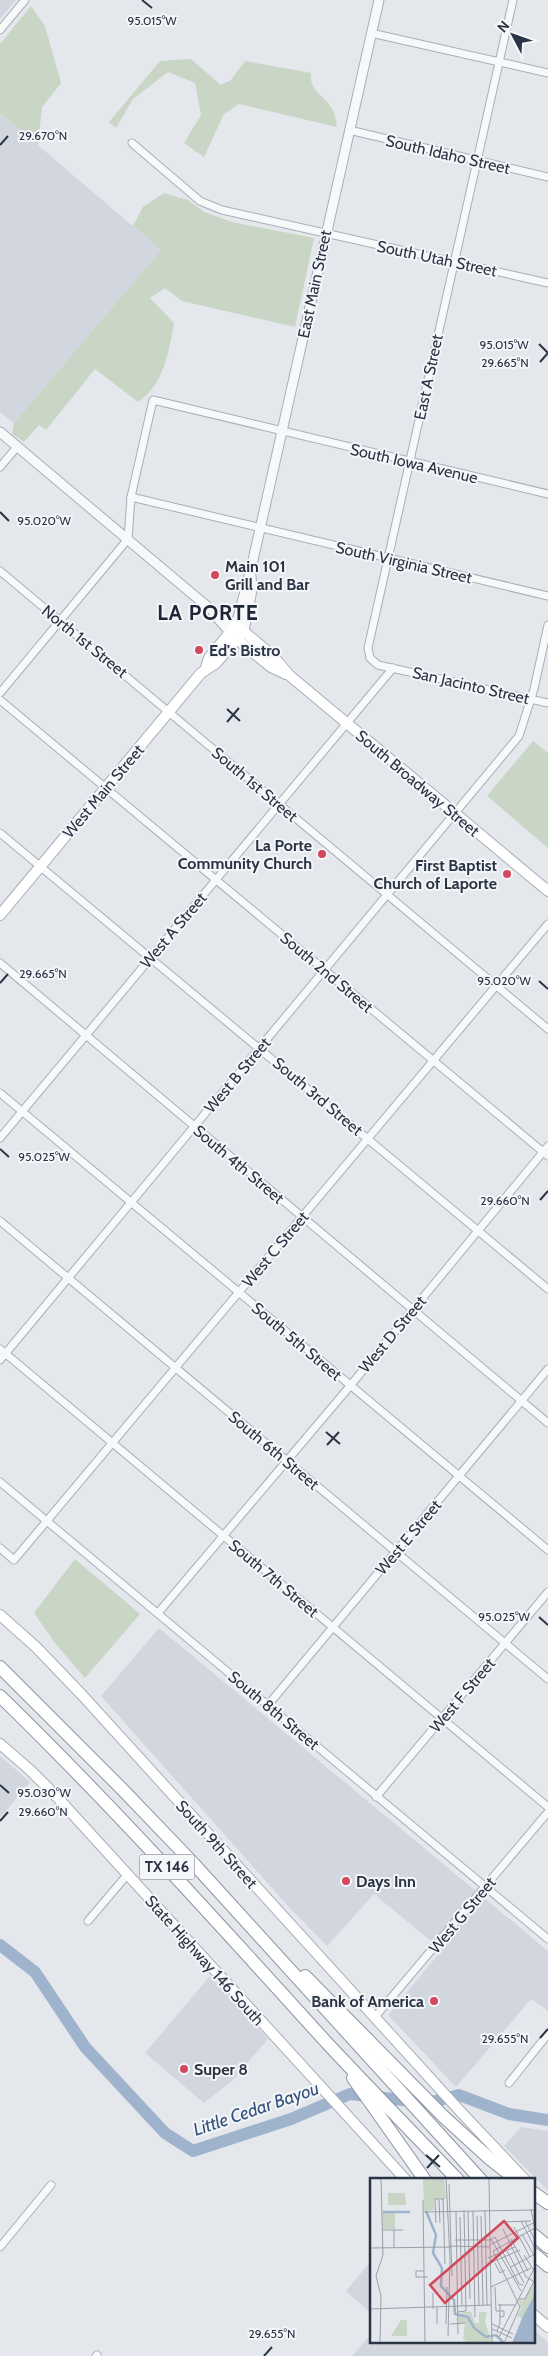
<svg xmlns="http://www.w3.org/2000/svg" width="548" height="2356" font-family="Cabin,sans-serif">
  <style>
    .built { fill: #d2d6de }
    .green { fill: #c9d6c5 }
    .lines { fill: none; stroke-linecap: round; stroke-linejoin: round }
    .river { stroke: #9fb4cc; stroke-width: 12 }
    .minor-casing { stroke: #a9aeb7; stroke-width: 9 }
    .tertiary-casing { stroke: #a9aeb7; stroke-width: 11 }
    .secondary-casing { stroke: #a9aeb7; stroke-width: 12 }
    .motorway-casing { stroke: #8b94a3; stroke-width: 14 }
    .minor { stroke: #f7f8fa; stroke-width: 7 }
    .tertiary { stroke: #f7f8fa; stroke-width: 9 }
    .secondary { stroke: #fff; stroke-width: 10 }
    .motorway { stroke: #fff; stroke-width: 12 }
    .ticks { fill: none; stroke: #2b3445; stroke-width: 2 }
    .poi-dot { fill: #d1495b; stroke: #f4f6f9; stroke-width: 2 }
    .labels { text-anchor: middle; stroke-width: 4; stroke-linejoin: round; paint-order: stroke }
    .shield { fill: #f4f6f9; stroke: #676e7b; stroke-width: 1 }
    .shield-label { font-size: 15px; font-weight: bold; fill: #2b3445 }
    .street-label { font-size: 16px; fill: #2b3445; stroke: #f4f6f9 }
    .poi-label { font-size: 16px; font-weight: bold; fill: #2b3445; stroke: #f4f6f9; text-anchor: start }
    .water-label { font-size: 18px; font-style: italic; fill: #34527a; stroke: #f4f6f9 }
    .district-label { font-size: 21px; font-weight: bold; letter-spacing: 1px; fill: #1d2536; stroke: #f4f6f9 }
    .inset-river { fill: none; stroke: #9fb4cc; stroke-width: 2.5 }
    .inset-road { fill: none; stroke: #9a9fa9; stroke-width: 1 }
    .view { fill: #d1495b; fill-opacity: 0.15; stroke: #d1495b; stroke-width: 2.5 }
    .inset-edge { fill: none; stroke: #2b3445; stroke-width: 2.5 }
    .ticks-label { font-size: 12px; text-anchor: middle; fill: #2b3445; stroke: #f4f6f9; stroke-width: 4; stroke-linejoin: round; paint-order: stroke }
  </style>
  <rect width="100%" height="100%" fill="#e4e7ec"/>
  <!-- built -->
  <g class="built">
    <polygon points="0,0 16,0 0,19"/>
    <polygon points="0,113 161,250 14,423 0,412"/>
    <polygon points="159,1628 548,1951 548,2011 531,1999 456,2087 388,2015 442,1950 374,1894 327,1946 288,1906 101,1696"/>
    <polygon points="0,1756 30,1782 0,1818"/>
    <polygon points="210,1976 268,2039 233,2080 204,2103 145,2053"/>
    <polygon points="521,2127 548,2131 548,2191 504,2146"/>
    <polygon points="372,2260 372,2314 346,2291"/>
    <polygon points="534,2330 548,2342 548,2356 352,2356 372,2333 372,2342 534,2342"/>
  </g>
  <!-- green -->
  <g class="green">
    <polygon points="31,6 45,26 61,83 42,107 38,145 0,113 0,44"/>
    <path d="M191 59 221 85 231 80 245 61 311 73C309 90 323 95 331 107 335 113 336 120 337 127L239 104 224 114 204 157 184 143 201 115 195 83 168 72 133 99 116 128 109 122 160 61Z"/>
    <path d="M164 193 188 200 204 212 232 222 314 238 295 327 182 301 165 288 150 298 174 323C169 351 164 385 138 402L95 369 46 430 39 425 24 442 12 434 14 423 161 250 133 226 143 207Z"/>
    <polygon points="533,741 548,753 548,848 487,796"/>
    <polygon points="75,1559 140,1614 85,1678 55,1643 34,1613"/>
  </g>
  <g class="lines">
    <!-- river -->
    <polyline class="river" points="0,1945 35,1972 85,2047 165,2133 193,2151 291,2119 350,2094 428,2103 459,2095 509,2114 548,2120"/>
    <defs>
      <g id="minor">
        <polyline points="513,0 368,648 370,658 378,665 548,703"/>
        <polyline points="0,30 25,0"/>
        <polyline points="371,33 548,73"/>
        <polyline points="349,130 548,177"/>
        <polyline points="132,143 200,201 222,210 548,283"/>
        <polyline points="0,467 17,447"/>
        <polyline points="131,497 548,596"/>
        <polyline points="0,571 548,1029"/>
        <polyline points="0,693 128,539 131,497 153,400 548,494"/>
        <polyline points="0,700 548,1156"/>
        <polyline points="0,833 548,1289"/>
        <polyline points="0,963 548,1423"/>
        <polyline points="0,1093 548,1550"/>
        <polyline points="0,1138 393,668"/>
        <polyline points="0,1221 548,1679"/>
        <polyline points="0,1349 548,1807"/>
        <polyline points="0,1360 519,736 534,689 548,625"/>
        <polyline points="0,1482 548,1939"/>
        <polyline points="0,1548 14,1560 548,924"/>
        <polyline points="158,1613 345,1392 548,1146"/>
        <polyline points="268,1705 548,1369"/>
        <polyline points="376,1797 548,1592"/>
        <polyline points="88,1921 127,1875"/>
        <polyline points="375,2017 548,1812"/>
        <polyline points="509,2083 548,2034"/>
        <polyline points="0,2247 51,2185"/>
        <polyline points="96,2356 97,2355"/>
      </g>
      <g id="tertiary">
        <polyline points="0,432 209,608 236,625 251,569 379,0"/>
        <polyline points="214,614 230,632"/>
        <polyline points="244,631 252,590 251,576"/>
      </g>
      <g id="secondary">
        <polyline points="233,636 271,667 286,674"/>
        <polyline points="206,668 209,658 236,625 273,656 289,675 548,891"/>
        <polyline points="0,915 201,673 216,663 244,631"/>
        <polyline points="0,1615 36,1647 83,1696 459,2110 525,2180"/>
        <polyline points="0,1744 30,1770 57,1797 406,2180"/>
        <polyline points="534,2315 548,2327"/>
      </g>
      <g id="motorway">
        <polyline points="0,1667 121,1788 193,1863 481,2180"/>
        <path d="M0 1696C114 1807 220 1925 327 2043 370 2089 414 2134 458 2180"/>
        <polyline points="305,1976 444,2117 490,2159 517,2180"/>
        <polyline points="353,2078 425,2180"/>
        <polyline points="534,2193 548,2203"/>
        <polyline points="534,2235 548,2247"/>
        <polyline points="534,2254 548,2266"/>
      </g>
    </defs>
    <!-- minor casing -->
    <use href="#minor" class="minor-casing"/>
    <!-- tertiary casing -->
    <use href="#tertiary" class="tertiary-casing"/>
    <!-- secondary casing -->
    <use href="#secondary" class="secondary-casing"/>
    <!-- motorway casing -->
    <use href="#motorway" class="motorway-casing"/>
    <!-- minor -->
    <use href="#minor" class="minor"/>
    <!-- tertiary -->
    <use href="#tertiary" class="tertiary"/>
    <!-- secondary -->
    <use href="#secondary" class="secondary"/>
    <!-- motorway -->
    <use href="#motorway" class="motorway"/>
  </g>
  <!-- ticks -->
  <path class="ticks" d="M142 0 152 8M0 145 8 136M539 344 548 353M540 362 548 353M0 512 9 521M227 709 240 721M227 722 239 708M539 981 548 989M0 983 8 974M0 1149 9 1157M540 1200 548 1191M326 1432 340 1444M327 1445 339 1432M539 1617 548 1625M0 1785 9 1793M0 1821 8 1812M540 2038 548 2029M426 2155 440 2167M427 2168 439 2155M264 2356 272 2347"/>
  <!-- markers -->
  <g class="poi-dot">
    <circle cx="215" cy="575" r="5"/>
    <circle cx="199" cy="650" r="5"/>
    <circle cx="322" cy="854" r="5"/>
    <circle cx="507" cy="874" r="5"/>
    <circle cx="346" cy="1881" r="5"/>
    <circle cx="434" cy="2001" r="5"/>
    <circle cx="184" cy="2069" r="5"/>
  </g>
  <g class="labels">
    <!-- shield labels -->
    <rect class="shield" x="139.5" y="1854.5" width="55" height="25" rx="4"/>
    <g class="shield-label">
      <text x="167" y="1872">TX 146</text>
    </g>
    <!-- street labels -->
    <g class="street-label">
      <text transform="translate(448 154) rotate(13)" y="6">South Idaho Street</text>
      <text transform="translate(437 258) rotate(12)" y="6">South Utah Street</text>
      <text transform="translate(314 284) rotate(-78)" y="6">East Main Street</text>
      <text transform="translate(428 377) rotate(-78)" y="6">East A Street</text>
      <text transform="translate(414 463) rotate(13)" y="6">South Iowa Avenue</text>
      <text transform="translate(404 562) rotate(13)" y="6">South Virginia Street</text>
      <text transform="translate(85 641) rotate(39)" y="6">North 1st Street</text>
      <text transform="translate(471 685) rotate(13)" y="6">San Jacinto Street</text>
      <text transform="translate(418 783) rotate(40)" y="6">South Broadway Street</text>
      <text transform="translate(255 784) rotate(40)" y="6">South 1st Street</text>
      <text transform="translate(103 791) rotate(-50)" y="6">West Main Street</text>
      <text transform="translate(173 930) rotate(-50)" y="6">West A Street</text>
      <text transform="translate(327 972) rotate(40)" y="6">South 2nd Street</text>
      <text transform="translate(237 1075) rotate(-50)" y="6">West B Street</text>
      <text transform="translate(318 1096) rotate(40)" y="6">South 3rd Street</text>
      <text transform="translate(239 1164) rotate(40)" y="6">South 4th Street</text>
      <text transform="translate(275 1249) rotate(-50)" y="6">West C Street</text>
      <text transform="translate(392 1334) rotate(-50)" y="6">West D Street</text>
      <text transform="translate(297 1341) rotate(40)" y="6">South 5th Street</text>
      <text transform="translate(274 1450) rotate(40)" y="6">South 6th Street</text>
      <text transform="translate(408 1537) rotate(-50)" y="6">West E Street</text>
      <text transform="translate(274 1578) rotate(40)" y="6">South 7th Street</text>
      <text transform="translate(462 1695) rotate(-50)" y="6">West F Street</text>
      <text transform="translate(274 1710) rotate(40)" y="6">South 8th Street</text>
      <text transform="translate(217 1844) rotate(48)" y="6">South 9th Street</text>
      <text transform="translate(462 1915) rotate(-50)" y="6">West G Street</text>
      <text transform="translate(205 1960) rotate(48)" y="6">State Highway 146 South</text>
    </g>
    <!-- poi labels -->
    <g class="poi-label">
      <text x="225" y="572">Main 101<tspan x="225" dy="18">Grill and Bar</tspan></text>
      <text x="209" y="656">Ed's Bistro</text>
      <text x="312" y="851" text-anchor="end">La Porte<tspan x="312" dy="18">Community Church</tspan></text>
      <text x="497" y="871" text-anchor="end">First Baptist<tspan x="497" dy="18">Church of Laporte</tspan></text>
      <text x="356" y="1887">Days Inn</text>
      <text x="424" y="2007" text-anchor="end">Bank of America</text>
      <text x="194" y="2075">Super 8</text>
    </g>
    <!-- water labels -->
    <g class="water-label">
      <text transform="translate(256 2109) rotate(-19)" y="6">Little Cedar Bayou</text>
    </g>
    <!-- district labels -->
    <g class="district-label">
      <text x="208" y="620">LA PORTE</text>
    </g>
  </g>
  <!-- overview -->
  <g transform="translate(370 2178)">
    <rect width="165" height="165" fill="#e4e7ec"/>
    <path d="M53 0H74L76 21H64V32L54 33ZM18 15H35L36 27H18ZM12 35H25V51H13ZM162 107 165 118 152 140 147 138 151 131 149 122 153 123ZM94 134H101L105 145H109V134H117L115 144 121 162 118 165H91L97 162H93L95 145H89L88 137ZM31 142H37V158H21Z" fill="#c9d6c5"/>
    <path d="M165 116V165H142L152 140Z" fill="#9fb4cc"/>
    <path class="inset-river" d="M56 33 66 57 63 75 72 90 71 108 84 122 85 136 98 139 104 150 116 159 126 157 134 165M13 34H40"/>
    <path class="inset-road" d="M76 0 80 81 78 158M119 0 120 67 165 44M79 6 82 98M73 21 75 86M53 22 55 165M69 22 70 45M161 31 165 51M115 32 117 127M86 33 88 156M98 33 100 121M103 33 105 139M53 34 165 32M107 38 109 127M111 38 113 127M90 39 92 128M151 43 165 70M155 43 165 62M131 44 161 43M66 45 65 21H74M144 49 160 79M133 51 156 99 163 103M12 52H33M24 52V70M152 56 165 79M121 61 151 113M141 61 158 93M85 62H120L125 59 149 106 153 107M120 67 122 165M80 68 120 69M0 70 81 69M137 73 154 105M154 77 165 94M118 80 145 69M120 85 150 72M125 85 130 95 135 92M141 89 165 76M54 93H46V99H58M121 109 161 90M125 109 126 133H134V138L130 139M63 115V131M149 121H155L165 101M128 127H145M67 129V146M0 131 121 127M88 134 96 133 94 32M76 146 77 109M80 146 95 145M122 146 143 156M122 151 142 160M127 153 130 145V126M129 159 165 89M135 163 150 129 123 73 165 50M10 165 11 118 6 98 13 77 11 0"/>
    <path class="view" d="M134 43 148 60 75 125 60 107Z"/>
    <rect width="165" height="165" class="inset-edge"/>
  </g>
  <g class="ticks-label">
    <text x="152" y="25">95.015°W</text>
    <text x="43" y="140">29.670°N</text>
    <text x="504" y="349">95.015°W</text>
    <text x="505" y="367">29.665°N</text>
    <text x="44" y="525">95.020°W</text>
    <text x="43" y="978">29.665°N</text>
    <text x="504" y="985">95.020°W</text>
    <text x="44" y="1161">95.025°W</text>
    <text x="505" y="1205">29.660°N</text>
    <text x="504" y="1621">95.025°W</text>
    <text x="44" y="1797">95.030°W</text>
    <text x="43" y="1816">29.660°N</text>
    <text x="505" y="2043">29.655°N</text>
    <text x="272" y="2338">29.655°N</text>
  </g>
  <!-- north arrow -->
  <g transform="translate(513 35) rotate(311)" stroke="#f4f6f9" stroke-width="4" paint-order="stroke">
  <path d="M0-4L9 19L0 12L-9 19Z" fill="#2b3445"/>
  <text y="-8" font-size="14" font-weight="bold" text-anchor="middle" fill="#2b3445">N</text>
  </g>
</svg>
